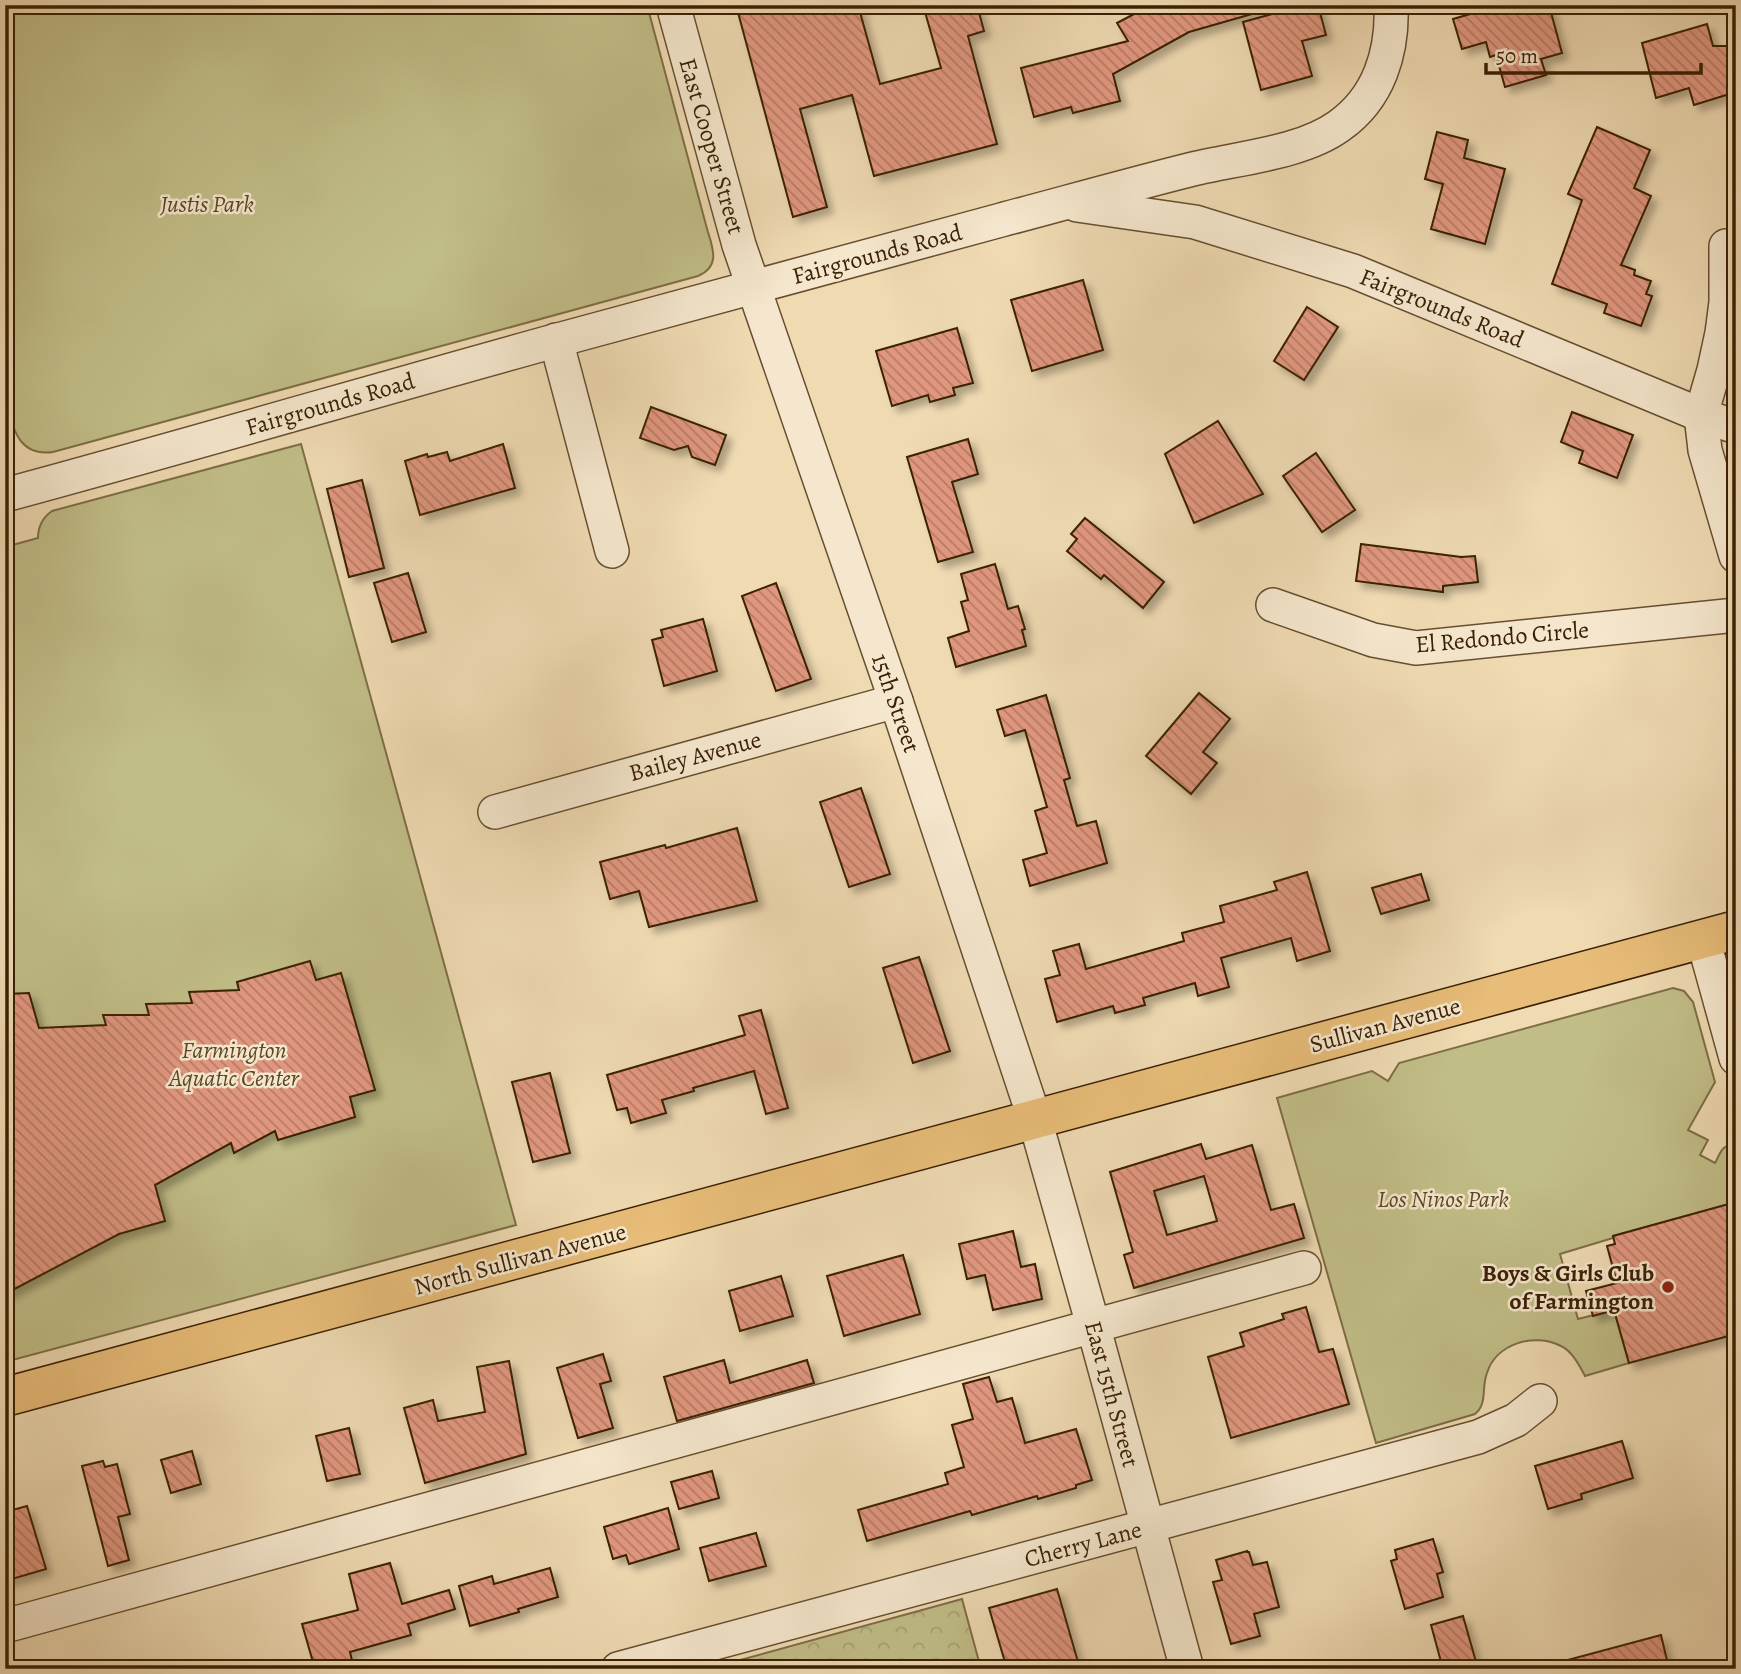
<svg xmlns="http://www.w3.org/2000/svg" width="1741" height="1674" font-family="Alegreya,serif">
  <style>
    .green { fill: #c1bd87; stroke: #7e6e46; stroke-width: 2 }
    .forest { fill: url(#forest-crowns); stroke: #7e6e46; stroke-width: 2 }
    .building { fill: url(#building-back-hatch); stroke: #3a2004; stroke-width: 2; fill-rule: evenodd; filter: url(#shadow) }
    .lines { fill: none; stroke-linecap: round; stroke-linejoin: round }
    .minor-casing { stroke: #674e30; stroke-width: 36 }
    .major-casing { stroke: #3a2004; stroke-width: 41 }
    .minor { stroke: #f5e7cd; stroke-width: 33 }
    .major { stroke: #e8bd79; stroke-width: 38 }
    .poi-dot { fill: #8f2418; stroke: #f5e7cd; stroke-width: 2.5 }
    .labels { text-anchor: middle; stroke-width: 5; stroke-linejoin: round; paint-order: stroke }
    .street-label { font-size: 24px; fill: #3a2004; stroke: #f5e7cd }
    .park-label { font-size: 24px; font-style: italic; fill: #5c4725; stroke: #f5e7cd }
    .poi-label { font-size: 24px; font-weight: bold; fill: #3a2004; stroke: #f5e7cd; text-anchor: end }
  </style>
  <defs>
    <pattern id="forest-crowns" width="20" height="18" patternUnits="userSpaceOnUse" patternTransform="scale(1.75)"><rect width="20" height="18" fill="#c1bd87"/><path d="M2 6a3 3 0 1 1 6 0M12 15a3 3 0 1 1 6 0" fill="none" stroke="#a7a273"/></pattern>
    <pattern id="building-back-hatch" width="6" height="6" patternUnits="userSpaceOnUse" patternTransform="scale(1.75)"><rect width="6" height="6" fill="#e1977f"/><path d="M-1 5l2 2M0 0l6 6M5-1l2 2" fill="none" stroke="#b77b66"/></pattern>
    <filter id="shadow"><feDropShadow dx="6" dy="6" stdDeviation="3.5" flood-color="#0004"/></filter>
  </defs>
  <rect width="100%" height="100%" fill="#efdab2"/>
  <filter id="stains"><feTurbulence type="fractalNoise" baseFrequency=".00286" numOctaves="4"/><feColorMatrix values="0 0 0 0 .2 0 0 0 0 .09 0 0 0 0 .02 0 0 0 .5 -.17"/></filter>
  <radialGradient id="worn" r=".72"><stop offset=".6" stop-color="#630" stop-opacity="0"/><stop offset="1" stop-color="#630" stop-opacity=".3"/></radialGradient>
  <!-- green -->
  <g class="green">
    <path d="M5 5H647L706 225C711 245 723 265 698 276L53 452C16 457 13 425 5 398Z"/>
    <path d="M301 444 516 1225 5 1362V547L38 538C38 527 42 518 52 511Z"/>
    <path d="M1673 988 1684 991 1693 1002 1715 1082 1688 1130 1708 1140 1700 1155 1715 1163C1720 1155 1721 1144 1733 1146L1736 1156V1202L1613 1236V1238L1560 1254 1578 1319 1614 1310 1629 1363 1585 1376C1579 1365 1572 1351 1561 1346 1534 1332 1496 1344 1487 1373 1481 1388 1488 1403 1475 1414L1376 1443 1277 1098 1372 1071 1388 1081 1399 1063Z"/>
  </g>
  <!-- forest -->
  <polygon class="forest" points="962,1599 981,1669 711,1668"/>
  <!-- building -->
  <g class="building">
    <polygon points="736,5 858,5 880,84 941,68 923,5 977,5 984,31 968,36 997,144 874,176 852,95 800,109 827,207 793,217"/>
    <polygon points="1151,5 1259,5 1259,12 1189,32 1113,74 1120,101 1073,113 1071,107 1034,117 1021,68 1128,41 1117,23"/>
    <polygon points="1305,5 1318,5 1326,35 1302,41 1312,76 1261,90 1243,22"/>
    <polygon points="1482,5 1549,5 1562,53 1541,59 1546,75 1505,87 1496,55 1490,57 1486,42 1462,49 1453,19 1484,10"/>
    <polygon points="1707,24 1713,46 1736,46 1736,92 1694,105 1689,88 1656,98 1642,43"/>
    <polygon points="1597,127 1650,150 1634,188 1651,196 1621,265 1635,270 1634,275 1651,281 1646,294 1652,296 1641,326 1604,313 1607,304 1552,284 1582,200 1568,194"/>
    <polygon points="1437,132 1468,140 1464,158 1505,169 1485,244 1431,229 1443,184 1425,179"/>
    <polygon points="1083,280 1103,350 1032,371 1011,300"/>
    <polygon points="1307,307 1338,327 1304,380 1274,361"/>
    <polygon points="957,328 973,383 953,388 955,395 930,402 928,395 892,406 876,351"/>
    <polygon points="651,407 726,435 715,465 692,457 688,446 674,450 640,438"/>
    <polygon points="1572,412 1633,435 1617,478 1579,463 1583,451 1561,442"/>
    <polygon points="1218,421 1263,494 1194,523 1165,454"/>
    <polygon points="968,439 978,474 952,482 973,552 938,562 907,457"/>
    <polygon points="503,444 515,488 420,515 405,461 427,454 428,457 447,452 450,461"/>
    <polygon points="1316,453 1355,510 1322,532 1283,476"/>
    <polygon points="362,480 384,568 349,577 327,489"/>
    <polygon points="1085,518 1164,582 1143,608 1104,575 1101,579 1067,551 1077,539 1071,534"/>
    <polygon points="1361,544 1461,557 1475,556 1478,582 1443,586 1443,592 1356,581"/>
    <polygon points="995,564 1008,609 1018,606 1025,629 1022,630 1026,646 956,667 948,638 969,631 961,602 968,600 961,574"/>
    <polygon points="408,573 426,632 392,642 374,583"/>
    <polygon points="776,583 811,679 776,691 742,596"/>
    <polygon points="703,619 717,671 664,686 652,640 663,637 661,630"/>
    <polygon points="1199,693 1230,719 1203,752 1217,763 1191,794 1146,756"/>
    <polygon points="1046,695 1070,778 1064,780 1077,826 1096,821 1107,863 1030,886 1023,860 1047,853 1035,811 1047,807 1025,730 1005,736 997,710"/>
    <polygon points="861,788 890,874 849,887 820,802"/>
    <polygon points="737,828 757,901 649,927 639,891 610,899 600,862 665,845 666,848"/>
    <polygon points="1307,872 1330,951 1297,961 1291,938 1221,958 1229,987 1198,996 1195,983 1143,998 1145,1005 1115,1013 1113,1006 1057,1022 1045,979 1060,975 1053,951 1079,944 1086,969 1184,941 1182,933 1224,922 1220,906 1277,890 1274,882"/>
    <polygon points="1421,874 1429,900 1381,914 1372,888"/>
    <polygon points="919,957 950,1051 913,1063 883,968"/>
    <polygon points="310,961 316,980 341,973 375,1090 350,1097 355,1117 278,1140 275,1131 234,1153 231,1143 155,1185 165,1221 119,1234 5,1294 5,994 29,993 39,1028 106,1025 103,1015 149,1015 146,1004 192,1003 189,992 239,990 237,982"/>
    <polygon points="761,1010 788,1108 766,1114 754,1071 693,1088 694,1091 662,1100 666,1113 631,1123 627,1108 617,1110 607,1075 745,1035 739,1016"/>
    <polygon points="550,1073 570,1153 533,1162 512,1082"/>
    <path d="M1201 1144 1206 1159 1252 1145 1271 1210 1294 1204 1304 1238 1134 1288 1124 1255 1133 1252 1110 1172ZM1204 1176 1217 1221 1167 1235 1154 1191Z"/>
    <polygon points="1736,1202 1736,1334 1629,1363 1614,1310 1593,1316 1586,1291 1617,1283 1607,1246 1615,1244 1613,1236"/>
    <polygon points="1013,1231 1021,1267 1035,1264 1042,1299 993,1310 985,1275 967,1279 959,1244"/>
    <polygon points="903,1255 920,1314 844,1336 827,1276"/>
    <polygon points="781,1276 793,1316 740,1331 729,1291"/>
    <polygon points="1306,1307 1319,1352 1333,1349 1349,1404 1231,1438 1208,1357 1244,1346 1240,1333 1284,1319 1282,1314"/>
    <polygon points="603,1354 611,1381 600,1384 613,1428 578,1438 557,1368"/>
    <polygon points="724,1360 730,1383 807,1360 814,1383 677,1421 664,1377"/>
    <polygon points="509,1361 526,1454 425,1483 404,1408 433,1400 438,1421 485,1412 477,1367"/>
    <polygon points="989,1377 997,1402 1012,1398 1025,1443 1076,1429 1092,1480 1076,1485 1076,1488 1038,1499 1037,1496 972,1515 970,1511 867,1541 858,1510 948,1484 945,1473 964,1467 952,1425 973,1419 963,1384"/>
    <polygon points="349,1428 360,1474 327,1481 316,1436"/>
    <polygon points="1622,1441 1633,1478 1581,1494 1582,1499 1548,1509 1535,1466"/>
    <polygon points="192,1451 201,1484 171,1493 161,1460"/>
    <polygon points="103,1461 105,1467 117,1464 130,1514 118,1517 129,1560 108,1566 82,1466"/>
    <polygon points="712,1471 719,1498 679,1509 671,1482"/>
    <polygon points="27,1506 46,1569 5,1581 5,1512"/>
    <polygon points="668,1508 679,1549 629,1564 626,1555 613,1559 604,1527"/>
    <polygon points="756,1533 766,1566 709,1581 700,1548"/>
    <polygon points="1433,1539 1443,1572 1437,1574 1443,1597 1405,1609 1391,1561 1397,1559 1395,1550"/>
    <polygon points="1247,1551 1247,1552 1249,1552 1253,1565 1267,1562 1279,1607 1254,1614 1260,1636 1231,1644 1213,1582 1222,1580 1216,1560"/>
    <polygon points="390,1563 402,1604 449,1590 455,1609 408,1624 411,1635 350,1652 354,1669 315,1669 302,1624 358,1610 349,1574"/>
    <polygon points="550,1568 558,1597 518,1609 519,1612 470,1626 459,1586 492,1576 494,1584"/>
    <polygon points="1057,1589 1080,1669 1007,1669 989,1608"/>
    <polygon points="1463,1616 1478,1669 1443,1669 1431,1625"/>
    <polygon points="1661,1635 1669,1669 1565,1669 1564,1661"/>
  </g>
  <g class="lines">
    <defs>
      <g id="minor">
        <polyline points="673,5 739,245 896,701 1035,1120 1093,1325 1187,1669"/>
        <polyline points="1077,205 1195,222 1353,271 1701,415 1736,427"/>
        <polyline points="1726,246 1726,302 1722,333 1714,370 1701,415 1705,450 1736,556"/>
        <polyline points="556,340 612,551"/>
        <path d="M5 495C190 445 373 391 558 340 705 299 853 260 1001 220 1065 203 1129 185 1193 169 1238 158 1302 153 1339 126 1379 98 1393 52 1391 5"/>
        <polyline points="1273,605 1373,640 1416,648 1736,615"/>
        <polyline points="495,812 896,701"/>
        <polyline points="1703,939 1736,1058"/>
        <polyline points="5,1626 1304,1268"/>
        <polyline points="618,1669 1478,1437 1516,1420 1540,1401"/>
      </g>
      <polyline id="major" points="5,1397 1736,930"/>
    </defs>
    <!-- minor casing -->
    <use href="#minor" class="minor-casing"/>
    <!-- major casing -->
    <use href="#major" class="major-casing"/>
    <!-- minor -->
    <use href="#minor" class="minor"/>
    <!-- major -->
    <use href="#major" class="major"/>
  </g>
  <!-- markers -->
  <circle class="poi-dot" cx="1668" cy="1287" r="7"/>
  <g class="labels">
    <!-- street labels -->
    <g class="street-label">
      <text transform="translate(712 146) rotate(74)" y="8">East Cooper Street</text>
      <text transform="translate(877 254) rotate(-15)" y="8">Fairgrounds Road</text>
      <text transform="translate(1442 308) rotate(22)" y="8">Fairgrounds Road</text>
      <text transform="translate(330 404) rotate(-16)" y="8">Fairgrounds Road</text>
      <text transform="translate(1502 637) rotate(-5)" y="8">El Redondo Circle</text>
      <text transform="translate(896 703) rotate(71)" y="8">15th Street</text>
      <text transform="translate(695 756) rotate(-15)" y="8">Bailey Avenue</text>
      <text transform="translate(1385 1025) rotate(-15)" y="8">Sullivan Avenue</text>
      <text transform="translate(520 1259) rotate(-15)" y="8">North Sullivan Avenue</text>
      <text transform="translate(1112 1394) rotate(75)" y="8">East 15th Street</text>
      <text transform="translate(1083 1544) rotate(-15)" y="8">Cherry Lane</text>
    </g>
    <!-- park labels -->
    <g class="park-label">
      <text x="207" y="212">Justis Park</text>
      <text x="234" y="1058">Farmington<tspan x="234" dy="28">Aquatic Center</tspan></text>
      <text x="1443" y="1207">Los Ninos Park</text>
    </g>
    <!-- poi labels -->
    <g class="poi-label">
      <text x="1654" y="1281">Boys &amp; Girls Club<tspan x="1654" dy="28">of Farmington</tspan></text>
    </g>
  </g>
  <!-- margin -->
  <rect width="1741" height="1674" fill="none" stroke="#efdab2" stroke-width="28"/>
  <rect x="7" y="7" width="1727" height="1660" fill="none" stroke="#3a2004" stroke-width="3.5"/>
  <rect x="14" y="14" width="1713" height="1646" fill="none" stroke="#3a2004" stroke-width="2"/>
  <!-- scale -->
  <path d="M1486 63v10h215v-10" fill="none" stroke="#3a2004" stroke-width="3.5"/>
  <text x="1496" y="63" font-size="21" fill="#3a2004" stroke="#f5e7cd" stroke-width="5" paint-order="stroke">50 m</text>
  <rect width="100%" height="100%" filter="url(#stains)"/>
  <rect width="100%" height="100%" fill="url(#worn)"/>
</svg>
